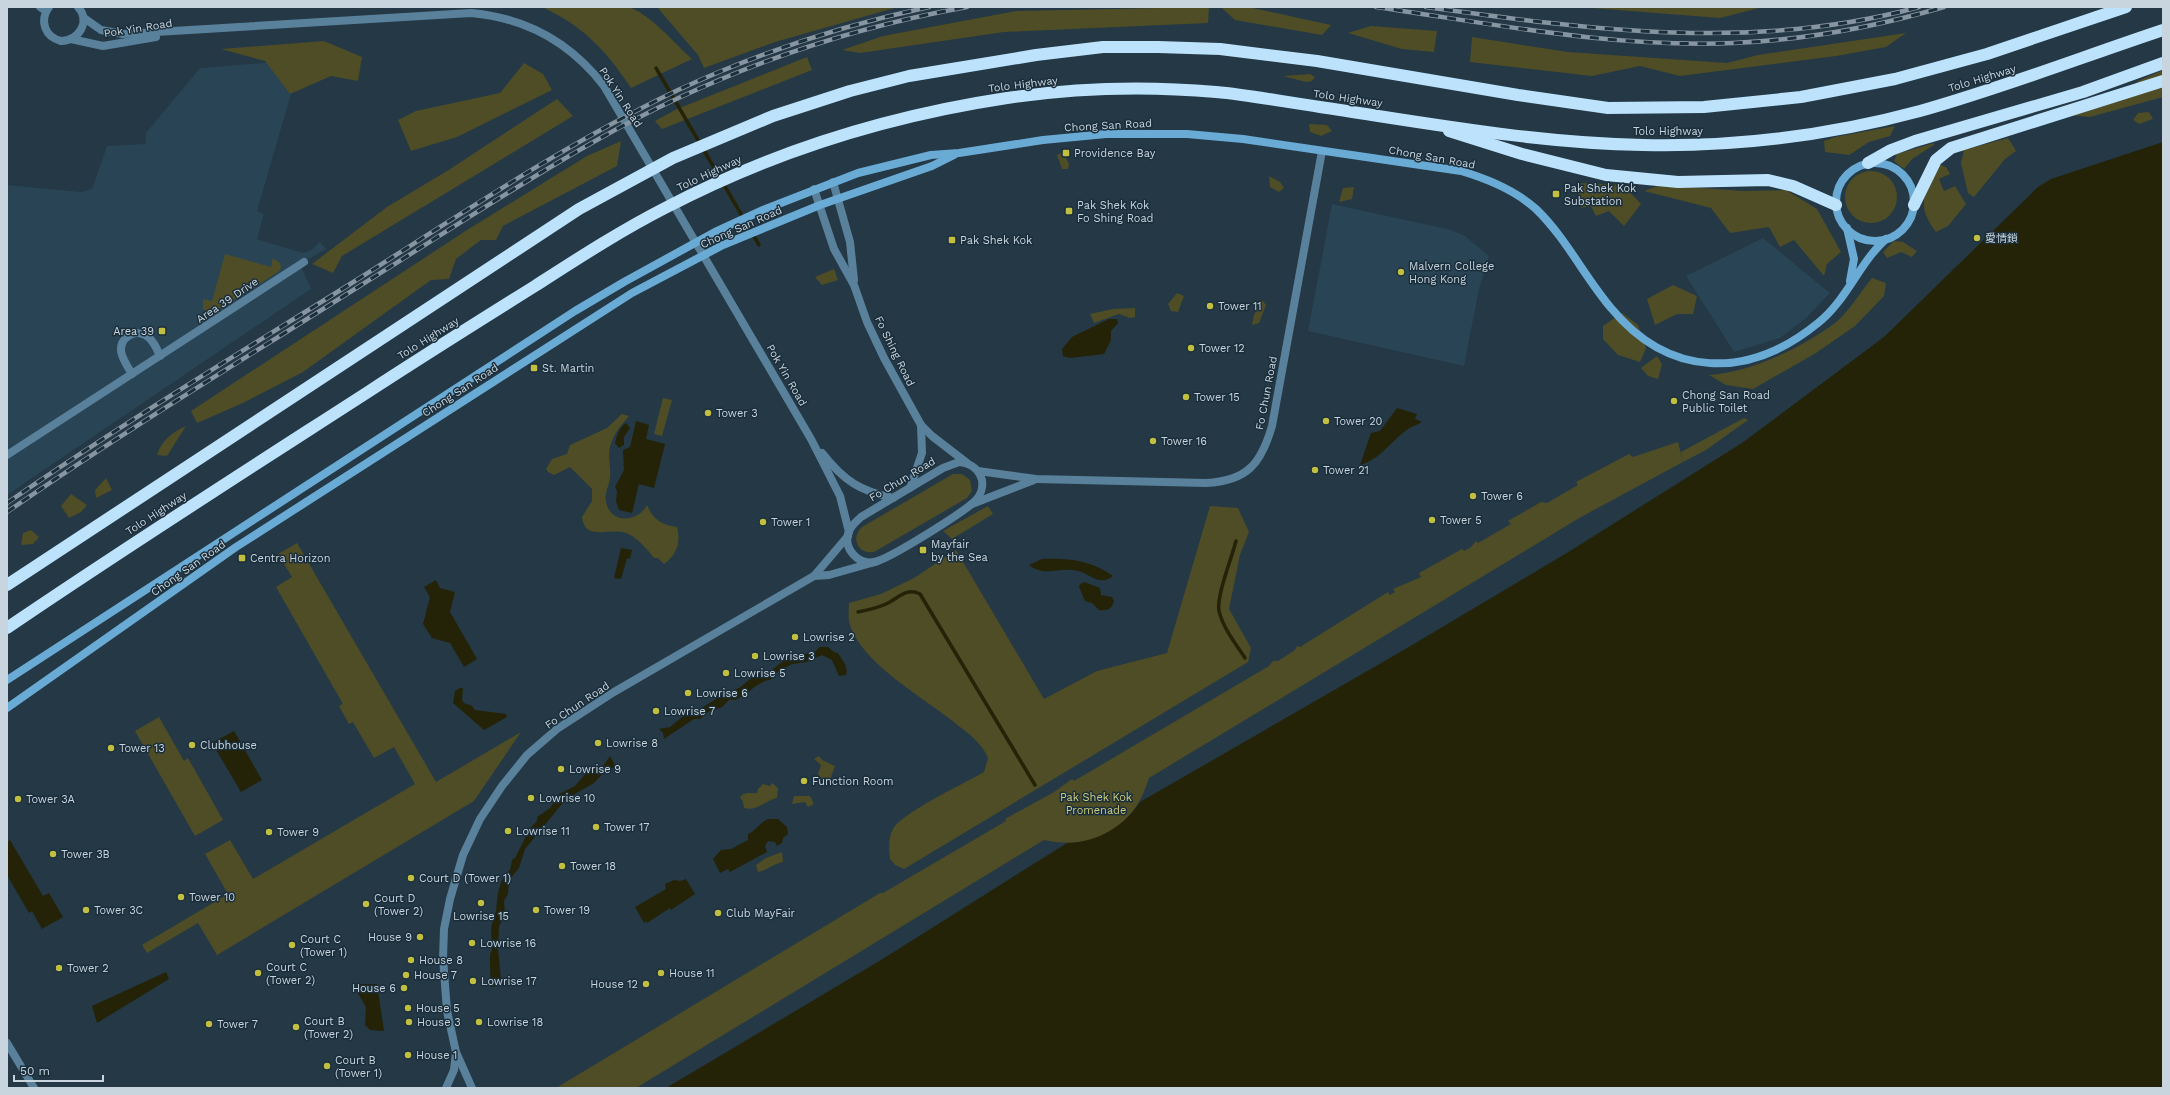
<svg xmlns="http://www.w3.org/2000/svg" width="2170" height="1095" font-family="'Work Sans','Noto Sans TC',sans-serif">
  <style>
    .built { fill: #294455 }
    .green { fill: #4e4d26 }
    .water { fill: #242307 }
    .lines { fill: none; stroke-linecap: round; stroke-linejoin: round }
    .stream { stroke: #242307; stroke-width: 3.5 }
    .minor { stroke: #59819b; stroke-width: 8 }
    .tertiary { stroke: #59819b; stroke-width: 8 }
    .secondary { stroke: #69abd5; stroke-width: 8 }
    .motorway { stroke: #bce2fc; stroke-width: 12 }
    .rail-casing { stroke: #8695a0; stroke-width: 4.5 }
    .rail { stroke: #1a2e3b; stroke-width: 3; stroke-dasharray: 9; stroke-linecap: butt }
    .poi-dot { fill: #c1be40; stroke: #1a2e3b; stroke-width: 1.5 }
    .labels { text-anchor: middle; stroke-width: 3; stroke-linejoin: round; paint-order: stroke }
    .street-label { font-size: 11px; fill: #c9d5de; stroke: #1a2e3b }
    .poi-label { font-size: 11px; fill: #c9d5de; stroke: #1a2e3b; text-anchor: start }
    .park-label { font-size: 11px; fill: #cecd7b; stroke: #1a2e3b }
  </style>
  <rect width="100%" height="100%" fill="#243845"/>
  <!-- built -->
  <g class="built">
    <polygon points="301,60 257,211 264,214 257,239 303,253 310,251 320,242 326,249 300,264 311,289 7,495 7,185 81,192 92,189 107,146 145,144 146,133 200,68"/>
    <polygon points="1332,204 1452,230 1465,236 1489,256 1479,289 1464,366 1308,331"/>
    <polygon points="1763,238 1830,293 1806,318 1780,338 1734,352 1686,276"/>
  </g>
  <!-- green -->
  <g class="green">
    <path d="M542 7 631 8C652 16 675 44 692 59L631 88C606 50 583 26 542 7Z"/>
    <polygon points="657,7 898,7 775,42 704,68 698,55"/>
    <polygon points="1209,7 1208,23 1004,32 860,53 842,50 883,36 1016,11"/>
    <polygon points="1221,7 1248,7 1331,25 1322,35 1235,20"/>
    <polygon points="1579,7 1763,7 1720,18"/>
    <polygon points="1371,26 1437,31 1434,52 1402,49 1348,33"/>
    <polygon points="1906,33 1886,47 1836,56 1680,76 1640,66 1592,76 1470,62 1472,37 1568,52 1727,63 1758,55"/>
    <polygon points="324,41 362,57 358,81 331,76 290,94 265,61 221,49"/>
    <polygon points="807,57 812,70 662,129 655,121 677,109"/>
    <polygon points="524,63 543,74 552,90 457,137 411,151 398,120 416,111 500,93"/>
    <polygon points="2163,70 2163,97 2090,117 2069,115 2125,95 2138,81"/>
    <polygon points="1310,74 1315,77 1312,81 1306,82 1283,76"/>
    <polygon points="557,99 573,116 342,256 333,273 312,264 387,207 447,171"/>
    <polygon points="2149,112 2153,119 2139,124 2133,120 2138,113"/>
    <polygon points="1309,124 1327,125 1332,131 1321,136 1310,132"/>
    <polygon points="1895,126 1890,136 1869,142 1849,155 1825,152 1824,141 1835,137"/>
    <polygon points="2008,138 2016,151 2005,159 1974,197 1968,193 1961,163 1964,150"/>
    <polygon points="621,141 617,166 503,226 496,240 481,240 456,259 449,279 431,280 303,372 243,403 197,423 191,411 467,230 587,156"/>
    <polygon points="1934,143 1934,145 1912,159 1904,169 1894,161 1897,154"/>
    <polygon points="1063,152 1069,164 1068,169 1062,169 1057,155"/>
    <path d="M1940 165 1946 167 1950 174 1939 179 1944 191 1955 186 1966 204 1948 226 1936 232C1916 205 1924 195 1937 168Z"/>
    <circle cx="1871" cy="197" r="26"/>
    <polygon points="1269,176 1280,182 1284,188 1279,192 1270,187"/>
    <polygon points="1581,183 1623,185 1641,204 1624,226 1609,211 1596,216 1591,206 1581,208 1578,194"/>
    <polygon points="1660,185 1743,191 1786,190 1817,209 1841,252 1827,264 1824,276 1794,240 1780,247 1769,227 1730,233 1711,208 1644,191"/>
    <polygon points="1354,187 1352,199 1339,202 1343,188"/>
    <polygon points="1894,241 1903,242 1917,251 1912,257 1901,252 1887,258 1883,252"/>
    <polygon points="225,254 271,267 273,258 280,263 281,268 278,272 215,312 208,312 203,309 203,299 212,301"/>
    <polygon points="834,269 838,280 822,285 815,277"/>
    <path d="M1872 278 1886 283 1884 296 1855 326 1816 353 1753 389 1726 385 1709 375C1752 372 1801 348 1835 323 1848 313 1861 291 1872 278Z"/>
    <polygon points="1673,285 1697,296 1693,314 1677,314 1655,325 1647,299"/>
    <polygon points="1177,293 1184,296 1178,312 1171,311 1168,304"/>
    <polygon points="1262,300 1266,305 1259,323 1252,325 1254,315"/>
    <polygon points="1135,308 1135,317 1130,318 1119,314 1094,323 1090,314 1113,309"/>
    <polygon points="1622,313 1638,325 1646,348 1640,362 1618,355 1603,339 1603,326"/>
    <polygon points="1657,356 1662,364 1658,379 1648,376 1641,368"/>
    <polygon points="663,398 672,400 662,436 654,434"/>
    <path d="M622 414 629 416C619 427 610 439 609 454 609 462 611 470 610 478 609 486 604 494 606 502 611 525 638 522 647 505 653 519 661 525 677 527 681 543 677 554 664 564L658 558H654C646 548 638 538 626 533 609 527 585 542 582 517L592 501V489L570 467 554 475 548 472 546 469 552 459 567 454 570 445 607 428Z"/>
    <polygon points="1744,418 1748,420 1706,450 1683,462 1681,452"/>
    <path d="M186 426 167 456 157 455C162 439 172 433 186 426Z"/>
    <path d="M1678 442 1683 462 1581 517 1149 778C1134 828 1096 851 1044 840L636 1088H556L880 893H883L1006 821 1005 819 1054 792 1072 779 1074 781 1269 666 1273 661H1278L1295 650 1297 646 1300 647 1388 592 1390 595 1395 592 1393 589 1421 577 1419 573 1462 549 1464 551 1471 547 1476 541 1478 543 1511 524 1508 521 1541 502 1547 503 1578 485 1576 482 1629 454 1633 457Z"/>
    <path d="M953 474H962L970 480 972 491 967 498 874 552C858 555 850 538 862 527Z"/>
    <polygon points="106,478 112,490 96,498 95,490"/>
    <polygon points="71,494 87,505 81,512 69,518 61,506"/>
    <polygon points="988,506 993,514 952,539 943,531"/>
    <path d="M1210 506 1238 508 1249 532 1240 555 1229 609 1251 648 1248 662 904 869 895 865 890 859C889 849 888 838 893 829 903 812 965 783 984 772L988 758C982 744 972 736 960 727 929 700 858 663 849 621 848 615 849 609 849 603L881 594 914 578 956 550 1044 699 1097 671 1167 653Z"/>
    <polygon points="31,530 39,537 33,544 21,545 23,533"/>
    <polygon points="297,543 436,782 521,732 474,801 217,955 198,923 147,953 142,945 228,894 205,854 230,840 253,879 415,784 394,747 374,758 353,722 349,724 339,706 343,704 276,587 292,577 278,554"/>
    <polygon points="159,717 184,761 188,758 223,820 195,836 135,731"/>
    <polygon points="819,756 822,760 835,766 829,782 824,782 818,774 821,765 814,759"/>
    <path d="M772 783 778 788 777 798C766 800 757 812 744 808L743 802 740 797C746 791 750 794 757 793L758 789 763 784 770 786Z"/>
    <polygon points="794,796 810,796 814,804 808,807 805,802 792,804"/>
    <path d="M782 852 783 862C773 864 766 871 758 872L756 865 766 858Z"/>
  </g>
  <!-- water -->
  <g class="water">
    <path d="M2163 142V1088H666L881 960 1067 843C1098 842 1123 827 1140 802L1402 651 1570 551 1742 443 1884 337 2038 187 2051 179Z"/>
    <polygon points="1109,319 1117,319 1118,323 1111,331 1111,340 1104,354 1070,358 1063,356 1062,349 1072,337"/>
    <path d="M1397 408 1417 414 1415 419 1422 422C1417 425 1412 426 1408 429 1391 441 1381 459 1360 465L1371 433 1380 431Z"/>
    <polygon points="636,421 649,425 646,439 665,444 654,488 639,484 632,513 619,510 616,501 617,491 615,487 624,470 623,450 630,447"/>
    <path d="M626 423 630 428 624 437V445L619 448 615 443C617 435 619 428 626 423Z"/>
    <polygon points="621,548 632,550 630,559 627,558 621,579 614,578"/>
    <path d="M1042 559C1068 558 1091 560 1113 576 1100 587 1091 574 1078 571 1060 566 1045 578 1029 565Z"/>
    <polygon points="436,580 440,588 455,592 450,612 477,659 464,667 450,643 432,638 423,624 430,597 424,587"/>
    <path d="M1084 582 1100 588 1101 595 1112 597 1114 601C1112 609 1108 611 1099 610L1092 603 1085 601 1079 587 1080 584Z"/>
    <path d="M819 647H828L834 652 838 653C842 660 849 667 846 675L839 676 832 660 822 655 807 662 792 664 777 672 770 680C761 679 745 697 735 700 733 700 731 699 729 700L722 707 708 712 700 719H694L664 739 663 733 659 729 670 727 687 713 697 711 724 694 739 688 758 673H768L786 659 816 651Z"/>
    <polygon points="460,688 463,688 462,700 464,703 472,706 475,710 506,714 507,717 484,730 453,703 455,691"/>
    <polygon points="234,731 262,780 241,792 212,743"/>
    <polygon points="610,756 616,767 605,771 594,783 566,799 525,849 519,868 509,880 508,894 504,901 505,913 499,927 498,949 501,979 498,986 491,987 490,966 490,954 492,950 491,927 496,911 498,892 502,880 510,870 512,860 515,858 526,836 530,833 529,829 537,821 537,817 550,808 559,794 575,786 588,771 603,766"/>
    <path d="M768 819H778L787 827 788 834 783 838 782 843 777 846 775 842 768 841 765 846 767 852 730 872 728 869 720 873 713 859 721 850 731 849 748 840V834C756 831 759 823 768 819Z"/>
    <polygon points="10,840 43,896 49,893 63,917 42,929 32,911 29,913 7,875 7,842"/>
    <polygon points="686,879 695,894 671,910 670,908 647,923 646,921 644,923 635,907 666,889 665,884 674,880 681,881"/>
    <polygon points="166,972 169,979 97,1023 92,1006"/>
    <polygon points="360,984 377,984 384,1031 370,1030 365,1025 366,1007 356,990"/>
  </g>
  <g class="lines">
    <!-- stream -->
    <g class="stream">
      <polyline points="656,68 759,245"/>
      <path d="M1236 541C1232 557 1216 597 1219 611 1223 628 1236 644 1245 658"/>
      <path d="M858 612C868 610 877 608 886 604 899 598 906 587 920 594L1035 785"/>
    </g>
    <!-- minor -->
    <g class="minor">
      <polyline points="40,7 46,11"/>
      <path d="M132 374C128 367 122 359 121 351 120 338 134 329 145 335 153 339 157 349 160 356"/>
      <polyline points="7,455 304,262"/>
      <path d="M978 471 1036 479 1206 483C1247 481 1261 464 1272 426L1322 151"/>
      <polyline points="972,504 1034,480"/>
      <polyline points="814,576 829,575 875,562"/>
      <polyline points="7,1043 34,1088"/>
      <polyline points="446,1088 454,1070 456,1053"/>
      <polyline points="472,1088 456,1052 447,1011 443,958 444,929 450,899 463,855 480,819 502,786 527,755 557,729 614,692 814,576 848,536"/>
    </g>
    <!-- tertiary -->
    <g class="tertiary">
      <path d="M49 7C39 21 45 37 61 41 79 41 91 21 78 7"/>
      <path d="M84 18 101 30 123 34 471 13C527 18 570 42 604 86L811 439 840 496 849 532"/>
      <polyline points="71,39 103,46 156,37"/>
      <polyline points="833,182 850,242 854,280"/>
      <polyline points="814,189 834,249 854,285 867,322 884,358 921,425 932,436 967,463"/>
      <path d="M822 453C844 481 860 491 893 498"/>
      <path d="M959 462C970 463 979 469 982 480 983 487 981 495 976 500 966 511 888 560 874 562 858 565 844 549 848 534 850 526 856 522 861 517L943 468Z"/>
      <polyline points="910,488 922,453 921,425"/>
    </g>
    <!-- secondary -->
    <g class="secondary">
      <circle cx="1875" cy="202" r="39"/>
      <polyline points="1847,228 1854,259 1850,281"/>
      <path d="M7 680 575 311 624 282 715 232 763 210 858 173 931 155 959 153 1043 140 1106 134H1187L1243 139 1461 171C1488 179 1515 190 1536 209 1566 238 1584 276 1611 308 1669 378 1748 380 1818 323 1847 300 1859 263 1886 239"/>
      <polyline points="7,708 236,547 632,293 723,245 820,205 932,166 954,155"/>
    </g>
    <!-- motorway -->
    <g class="motorway">
      <polyline points="1449,131 1522,154 1606,175 1678,182 1768,180 1793,186 1836,205"/>
      <polyline points="1868,163 1891,150 1915,141 2083,92 2163,63"/>
      <polyline points="1914,205 1936,160 1951,148 2163,81"/>
      <polyline points="7,585 579,209 673,158 773,116 850,91 909,76 1036,55 1103,47 1158,47 1220,49 1317,61 1518,95 1608,108 1704,107 1801,97 1895,79 1987,54 2126,7"/>
      <path d="M7 628C126 547 247 470 368 392 423 356 479 321 535 286 577 259 620 231 665 208 772 152 887 116 1007 98 1074 88 1148 86 1216 92 1250 95 1285 102 1320 107 1427 123 1535 143 1643 145 1735 147 1831 135 1920 111 2002 88 2082 57 2163 30"/>
    </g>
    <defs>
      <g id="rail">
        <path d="M1376 7C1494 24 1614 48 1733 43 1806 40 1875 27 1944 7"/>
        <path d="M1426 7C1593 30 1754 52 1919 7"/>
        <path d="M7 503C120 425 238 354 355 281 461 214 565 144 678 90 758 53 843 25 929 7"/>
        <path d="M7 512C121 433 241 361 358 287 437 238 515 186 597 140 712 75 837 30 967 7"/>
      </g>
    </defs>
    <!-- rail casing -->
    <use href="#rail" class="rail-casing"/>
    <!-- rail -->
    <use href="#rail" class="rail"/>
  </g>
  <!-- markers -->
  <g class="poi-dot">
    <rect x="1062" y="149" width="8" height="8" rx="2"/>
    <rect x="1552" y="190" width="8" height="8" rx="2"/>
    <rect x="1065" y="207" width="8" height="8" rx="2"/>
    <circle cx="1977" cy="238" r="4"/>
    <rect x="948" y="236" width="8" height="8" rx="2"/>
    <circle cx="1401" cy="272" r="4"/>
    <circle cx="1210" cy="306" r="4"/>
    <rect x="158" y="327" width="8" height="8" rx="2"/>
    <circle cx="1191" cy="348" r="4"/>
    <rect x="530" y="364" width="8" height="8" rx="2"/>
    <circle cx="1186" cy="397" r="4"/>
    <circle cx="1674" cy="401" r="4"/>
    <circle cx="708" cy="413" r="4"/>
    <circle cx="1326" cy="421" r="4"/>
    <circle cx="1153" cy="441" r="4"/>
    <circle cx="1315" cy="470" r="4"/>
    <circle cx="1473" cy="496" r="4"/>
    <circle cx="1432" cy="520" r="4"/>
    <circle cx="763" cy="522" r="4"/>
    <rect x="919" y="546" width="8" height="8" rx="2"/>
    <rect x="238" y="554" width="8" height="8" rx="2"/>
    <circle cx="795" cy="637" r="4"/>
    <circle cx="755" cy="656" r="4"/>
    <circle cx="726" cy="673" r="4"/>
    <circle cx="688" cy="693" r="4"/>
    <circle cx="656" cy="711" r="4"/>
    <circle cx="598" cy="743" r="4"/>
    <circle cx="192" cy="745" r="4"/>
    <circle cx="111" cy="748" r="4"/>
    <circle cx="561" cy="769" r="4"/>
    <circle cx="804" cy="781" r="4"/>
    <circle cx="531" cy="798" r="4"/>
    <circle cx="18" cy="799" r="4"/>
    <circle cx="596" cy="827" r="4"/>
    <circle cx="508" cy="831" r="4"/>
    <circle cx="269" cy="832" r="4"/>
    <circle cx="53" cy="854" r="4"/>
    <circle cx="562" cy="866" r="4"/>
    <circle cx="411" cy="878" r="4"/>
    <circle cx="181" cy="897" r="4"/>
    <circle cx="481" cy="903" r="4"/>
    <circle cx="366" cy="904" r="4"/>
    <circle cx="86" cy="910" r="4"/>
    <circle cx="536" cy="910" r="4"/>
    <circle cx="718" cy="913" r="4"/>
    <circle cx="420" cy="937" r="4"/>
    <circle cx="472" cy="943" r="4"/>
    <circle cx="292" cy="945" r="4"/>
    <circle cx="411" cy="960" r="4"/>
    <circle cx="59" cy="968" r="4"/>
    <circle cx="258" cy="973" r="4"/>
    <circle cx="661" cy="973" r="4"/>
    <circle cx="406" cy="975" r="4"/>
    <circle cx="473" cy="981" r="4"/>
    <circle cx="646" cy="984" r="4"/>
    <circle cx="404" cy="988" r="4"/>
    <circle cx="408" cy="1008" r="4"/>
    <circle cx="409" cy="1022" r="4"/>
    <circle cx="479" cy="1022" r="4"/>
    <circle cx="209" cy="1024" r="4"/>
    <circle cx="296" cy="1027" r="4"/>
    <circle cx="408" cy="1055" r="4"/>
    <circle cx="327" cy="1066" r="4"/>
  </g>
  <g class="labels">
    <!-- street labels -->
    <g class="street-label">
      <text transform="translate(138 28) rotate(-9)" y="4">Pok Yin Road</text>
      <text transform="translate(1982 78) rotate(-17)" y="4">Tolo Highway</text>
      <text transform="translate(1023 84) rotate(-7)" y="4">Tolo Highway</text>
      <text transform="translate(621 97) rotate(57)" y="4">Pok Yin Road</text>
      <text transform="translate(1348 98) rotate(8)" y="4">Tolo Highway</text>
      <text transform="translate(1108 125) rotate(-3)" y="4">Chong San Road</text>
      <text x="1668" y="135">Tolo Highway</text>
      <text transform="translate(1432 157) rotate(10)" y="4">Chong San Road</text>
      <text transform="translate(709 173) rotate(-25)" y="4">Tolo Highway</text>
      <text transform="translate(741 227) rotate(-24)" y="4">Chong San Road</text>
      <text transform="translate(227 300) rotate(-34)" y="4">Area 39 Drive</text>
      <text transform="translate(428 338) rotate(-32)" y="4">Tolo Highway</text>
      <text transform="translate(895 351) rotate(64)" y="4">Fo Shing Road</text>
      <text transform="translate(787 375) rotate(60)" y="4">Pok Yin Road</text>
      <text transform="translate(460 390) rotate(-33)" y="4">Chong San Road</text>
      <text transform="translate(1266 393) rotate(-79)" y="4">Fo Chun Road</text>
      <text transform="translate(902 479) rotate(-31)" y="4">Fo Chun Road</text>
      <text transform="translate(156 513) rotate(-33)" y="4">Tolo Highway</text>
      <text transform="translate(188 568) rotate(-35)" y="4">Chong San Road</text>
      <text transform="translate(577 705) rotate(-34)" y="4">Fo Chun Road</text>
    </g>
    <!-- poi labels -->
    <g class="poi-label">
      <text x="1074" y="157">Providence Bay</text>
      <text x="1564" y="192">Pak Shek Kok<tspan x="1564" dy="13">Substation</tspan></text>
      <text x="1077" y="209">Pak Shek Kok<tspan x="1077" dy="13">Fo Shing Road</tspan></text>
      <text x="1985" y="242">愛情鎖</text>
      <text x="960" y="244">Pak Shek Kok</text>
      <text x="1409" y="270">Malvern College<tspan x="1409" dy="13">Hong Kong</tspan></text>
      <text x="1218" y="310">Tower 11</text>
      <text x="154" y="335" text-anchor="end">Area 39</text>
      <text x="1199" y="352">Tower 12</text>
      <text x="542" y="372">St. Martin</text>
      <text x="1682" y="399">Chong San Road<tspan x="1682" dy="13">Public Toilet</tspan></text>
      <text x="1194" y="401">Tower 15</text>
      <text x="716" y="417">Tower 3</text>
      <text x="1334" y="425">Tower 20</text>
      <text x="1161" y="445">Tower 16</text>
      <text x="1323" y="474">Tower 21</text>
      <text x="1481" y="500">Tower 6</text>
      <text x="1440" y="524">Tower 5</text>
      <text x="771" y="526">Tower 1</text>
      <text x="931" y="548">Mayfair<tspan x="931" dy="13">by the Sea</tspan></text>
      <text x="250" y="562">Centra Horizon</text>
      <text x="803" y="641">Lowrise 2</text>
      <text x="763" y="660">Lowrise 3</text>
      <text x="734" y="677">Lowrise 5</text>
      <text x="696" y="697">Lowrise 6</text>
      <text x="664" y="715">Lowrise 7</text>
      <text x="606" y="747">Lowrise 8</text>
      <text x="200" y="749">Clubhouse</text>
      <text x="119" y="752">Tower 13</text>
      <text x="569" y="773">Lowrise 9</text>
      <text x="812" y="785">Function Room</text>
      <text x="539" y="802">Lowrise 10</text>
      <text x="26" y="803">Tower 3A</text>
      <text x="604" y="831">Tower 17</text>
      <text x="516" y="835">Lowrise 11</text>
      <text x="277" y="836">Tower 9</text>
      <text x="61" y="858">Tower 3B</text>
      <text x="570" y="870">Tower 18</text>
      <text x="419" y="882">Court D (Tower 1)</text>
      <text x="189" y="901">Tower 10</text>
      <text x="374" y="902">Court D<tspan x="374" dy="13">(Tower 2)</tspan></text>
      <text x="94" y="914">Tower 3C</text>
      <text x="544" y="914">Tower 19</text>
      <text x="726" y="917">Club MayFair</text>
      <text x="481" y="920" text-anchor="middle">Lowrise 15</text>
      <text x="412" y="941" text-anchor="end">House 9</text>
      <text x="300" y="943">Court C<tspan x="300" dy="13">(Tower 1)</tspan></text>
      <text x="480" y="947">Lowrise 16</text>
      <text x="419" y="964">House 8</text>
      <text x="266" y="971">Court C<tspan x="266" dy="13">(Tower 2)</tspan></text>
      <text x="67" y="972">Tower 2</text>
      <text x="669" y="977">House 11</text>
      <text x="414" y="979">House 7</text>
      <text x="481" y="985">Lowrise 17</text>
      <text x="638" y="988" text-anchor="end">House 12</text>
      <text x="396" y="992" text-anchor="end">House 6</text>
      <text x="416" y="1012">House 5</text>
      <text x="304" y="1025">Court B<tspan x="304" dy="13">(Tower 2)</tspan></text>
      <text x="417" y="1026">House 3</text>
      <text x="487" y="1026">Lowrise 18</text>
      <text x="217" y="1028">Tower 7</text>
      <text x="416" y="1059">House 1</text>
      <text x="335" y="1064">Court B<tspan x="335" dy="13">(Tower 1)</tspan></text>
    </g>
    <!-- park labels -->
    <g class="park-label">
      <text x="1096" y="801">Pak Shek Kok<tspan x="1096" dy="13">Promenade</tspan></text>
    </g>
  </g>
  <!-- border -->
  <rect width="2170" height="1095" fill="none" stroke="#c9d5de" stroke-width="16"/>
  <!-- scale -->
  <path d="M14 1075v6h89v-6" fill="none" stroke="#c9d5de" stroke-width="2"/>
  <text x="20" y="1075" font-size="12" fill="#c9d5de" stroke="#1a2e3b" stroke-width="3" paint-order="stroke">50 m</text>
</svg>
